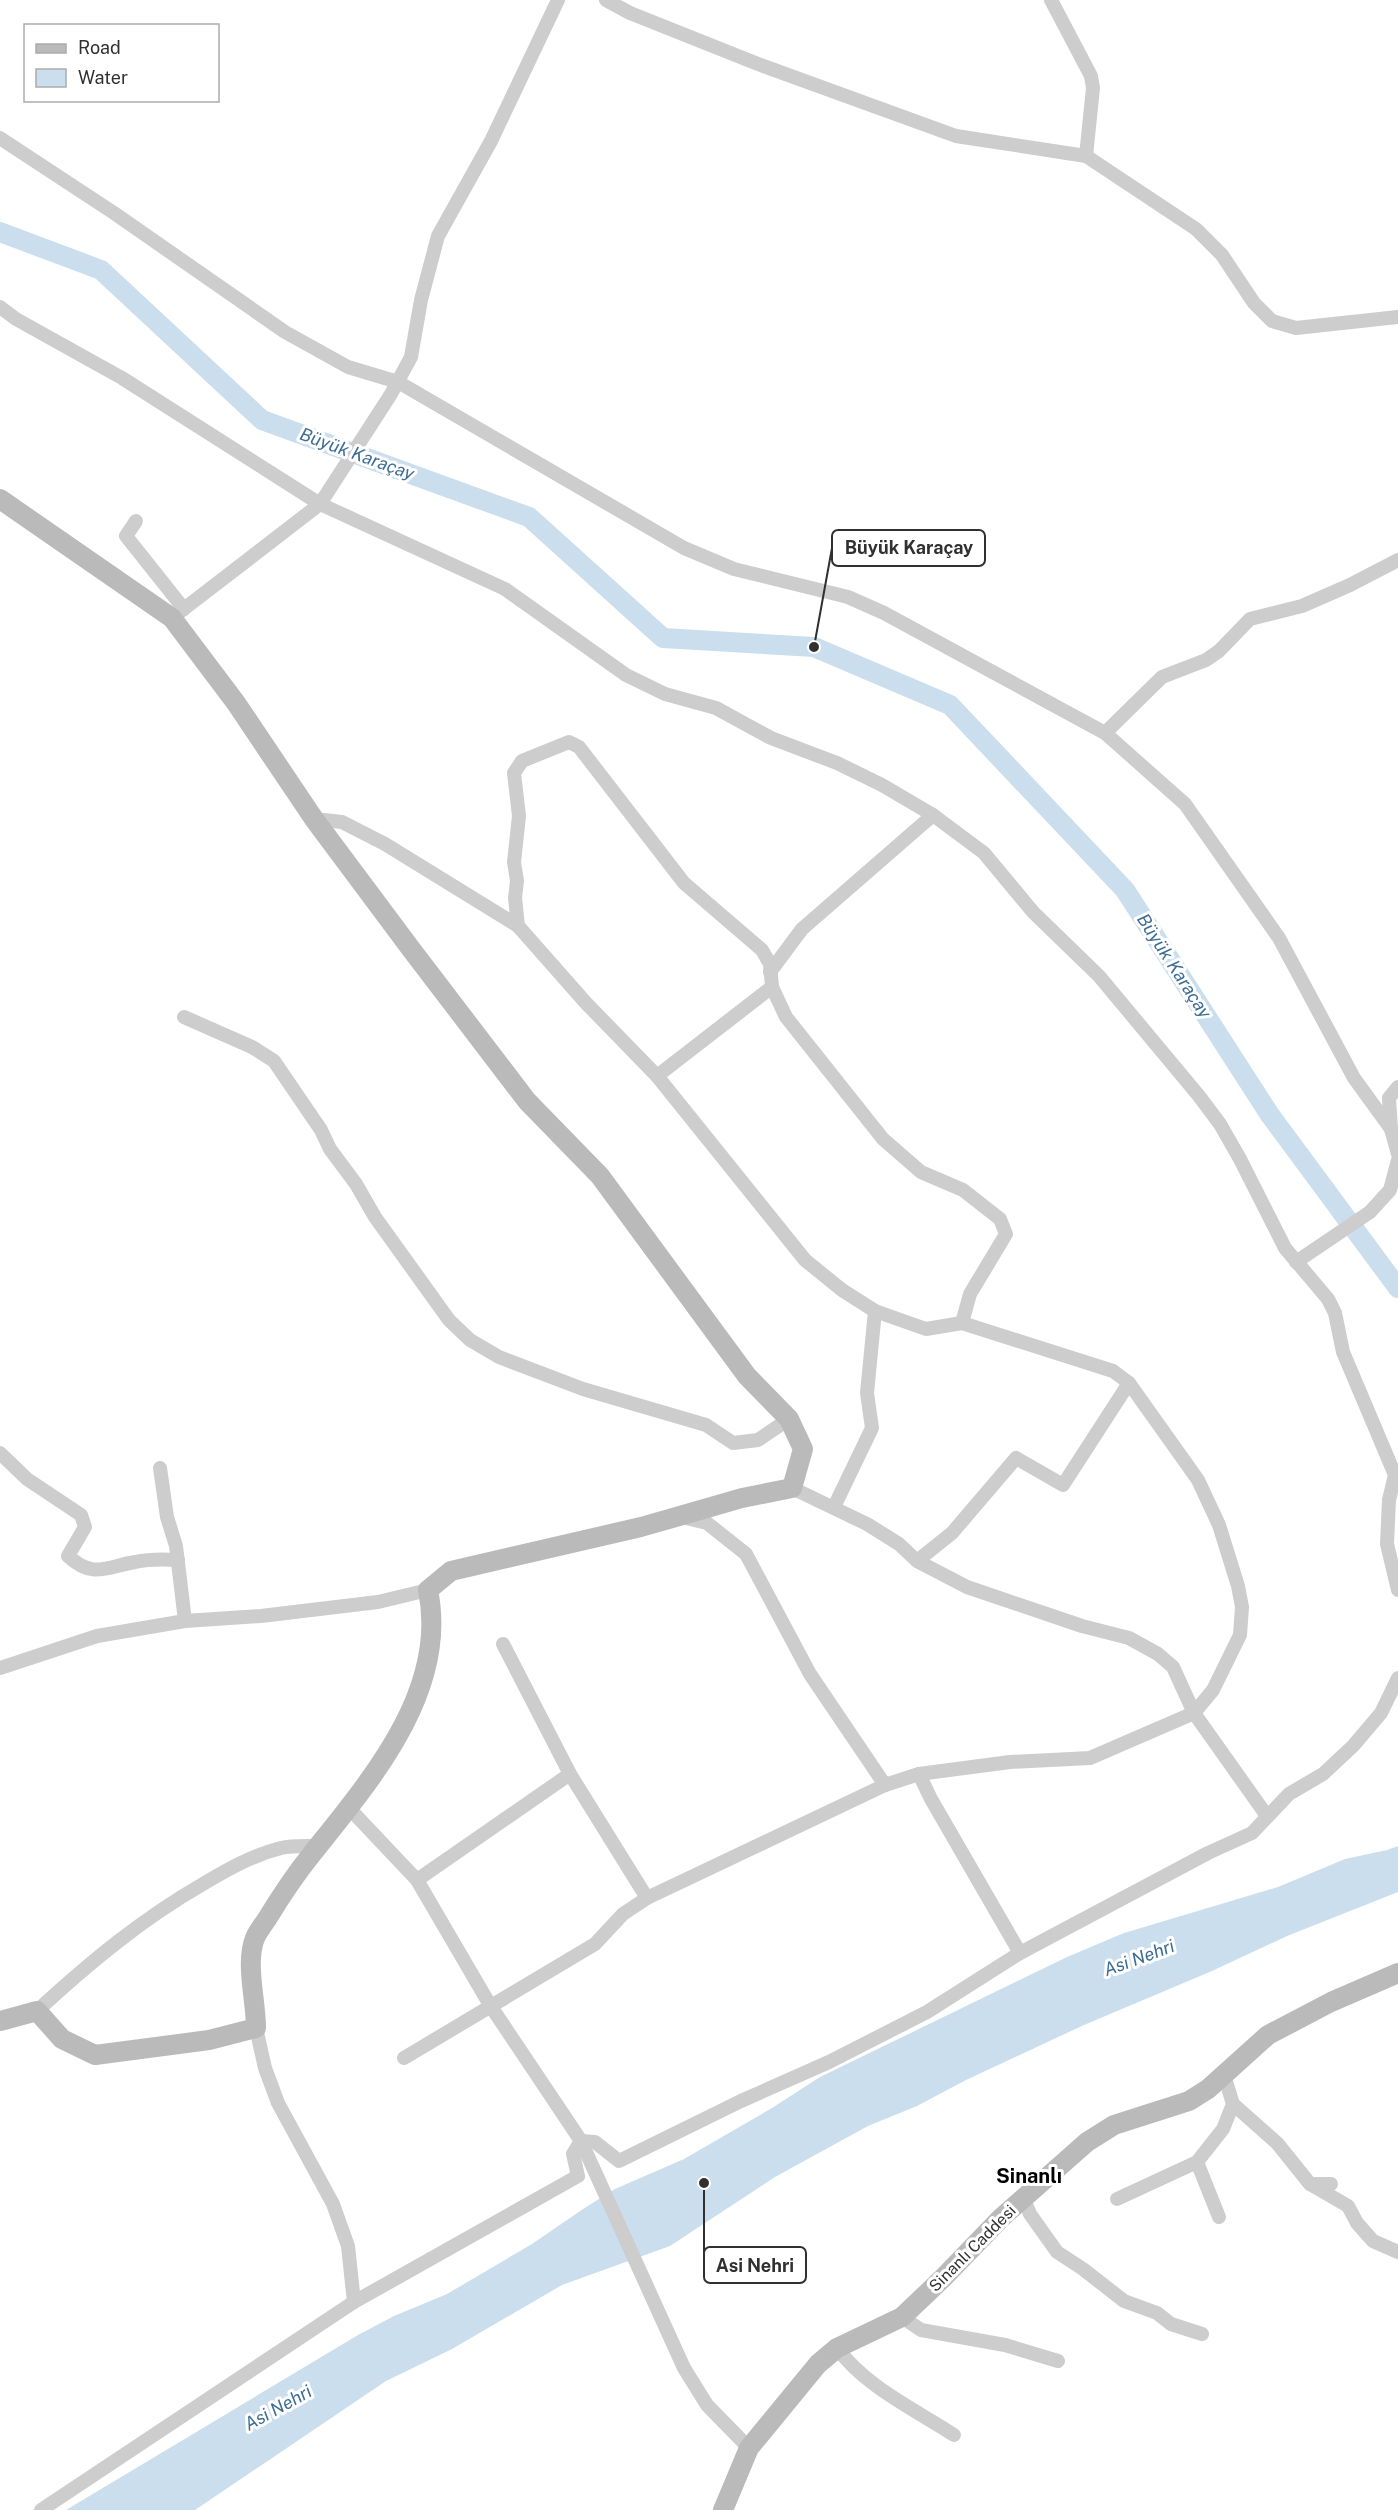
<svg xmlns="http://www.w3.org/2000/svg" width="1398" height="2510" font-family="'Public Sans',sans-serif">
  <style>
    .water { fill: #cbdeed }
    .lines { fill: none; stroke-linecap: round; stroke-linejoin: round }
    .river { stroke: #cbdeed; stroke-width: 20 }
    .street { stroke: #cdcdcd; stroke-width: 14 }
    .secondary { stroke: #bababa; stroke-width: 20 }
    .labels { text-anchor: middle; stroke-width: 6; stroke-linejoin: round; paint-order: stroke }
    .street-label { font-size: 16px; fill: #303030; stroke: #fff }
    .water-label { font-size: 18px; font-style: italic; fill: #3d6d94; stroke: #fff }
    .quarter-label { font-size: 20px; font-weight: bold; fill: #000; stroke: #fff }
    .leader { fill: none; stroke: #303030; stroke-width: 2 }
    .callout-dot { fill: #303030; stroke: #fff; stroke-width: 2 }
    .callout { fill: #fff; stroke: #303030; stroke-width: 2 }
    .callout-label { font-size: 18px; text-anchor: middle; font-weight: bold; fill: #303030 }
  </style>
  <rect width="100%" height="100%" fill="#fff"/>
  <!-- water -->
  <polygon class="water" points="1398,1846 1398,1892 1287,1936 1212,1971 1084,2025 966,2080 917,2106 868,2126 775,2177 670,2246 562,2285 452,2349 386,2381 195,2510 66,2510 358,2335 394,2316 447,2294 532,2244 586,2207 615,2189 684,2159 772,2108 820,2077 1067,1957 1124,1933 1278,1887 1345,1859 1387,1850"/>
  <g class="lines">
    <!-- river -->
    <polyline class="river" points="0,232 101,270 262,420 529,517 663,638 814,647 950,705 1125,890 1270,1115 1398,1288"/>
    <!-- street -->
    <g class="street">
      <polyline points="606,0 630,13 758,64 956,136 1086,156 1196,229 1222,255 1254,303 1272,321 1296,328 1398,317"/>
      <polyline points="1051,0 1091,76 1093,88 1086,156"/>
      <polyline points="0,138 114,213 285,332 348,367 398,382 684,548 734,569 848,597 884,613 1105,733 1185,804 1279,938 1354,1078 1391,1129"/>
      <polyline points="0,307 16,319 122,378 320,504 505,589 626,675 665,694 716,708 771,738 837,763 882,785 933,815 984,853 1033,912 1099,976 1199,1096 1220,1124 1240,1159 1285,1248 1328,1299 1335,1313 1343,1352 1395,1475 1389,1500 1387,1544 1398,1590"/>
      <polyline points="136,521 126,536 184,609"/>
      <polyline points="172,618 320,504 391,394 411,357 421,300 438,236 491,141 558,0"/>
      <polyline points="1105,733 1162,677 1206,660 1219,651 1250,619 1302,606 1350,585 1398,560"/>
      <polyline points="314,819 342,822 385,844 518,926 586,1003 657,1076 805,1260 842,1290 875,1311 926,1329 962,1323 1113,1371 1129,1383 1198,1480 1219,1525 1238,1586 1242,1607 1240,1635 1213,1690 1194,1713 1090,1758 1010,1762 919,1774 885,1785 647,1898 623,1914 595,1944 404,2058"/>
      <polyline points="518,926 515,898 517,881 514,862 519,816 514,773 522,761 569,742 579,747 684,883 762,950 770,964 772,987 786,1017 883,1139 921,1172 963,1190 1000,1219 1006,1234 970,1294 962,1323"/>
      <polyline points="770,972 802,929 933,815"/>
      <polyline points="184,1017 252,1047 274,1061 321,1130 330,1149 356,1184 375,1217 449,1320 470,1340 499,1357 583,1389 706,1425 733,1443 758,1440 789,1419"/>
      <polyline points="657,1076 772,987"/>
      <polyline points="1398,1087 1389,1098 1391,1129 1398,1154"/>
      <polyline points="1296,1262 1370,1212 1390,1190 1398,1160"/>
      <path d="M0 1453 27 1479 81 1515 85 1527 68 1556C93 1579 106 1567 135 1562 149 1559 163 1559 178 1560"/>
      <polyline points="160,1468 167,1517 176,1546 185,1621"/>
      <polyline points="792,1488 867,1524 899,1544 917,1561 967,1587 1082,1626 1129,1638 1158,1654 1173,1667 1194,1713 1267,1816"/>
      <polyline points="834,1507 872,1428 867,1393 875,1311"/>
      <polyline points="682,1517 707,1523 746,1554 810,1674 885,1785"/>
      <polyline points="917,1561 952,1533 1016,1458 1063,1485 1129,1383"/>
      <polyline points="503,1644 570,1774 647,1898"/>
      <polyline points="0,1668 97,1636 185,1621 261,1616 378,1602 428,1590"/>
      <polyline points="919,1774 931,1799 1020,1953"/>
      <polyline points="348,1807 417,1880 490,2005 581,2141 684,2368 707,2405 749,2448"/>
      <polyline points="417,1880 570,1774"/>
      <path d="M37 2011C89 1963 142 1919 203 1884 228 1869 253 1855 281 1848 293 1845 306 1846 318 1846"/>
      <polyline points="256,2028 265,2068 278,2103 333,2204 348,2246 354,2302"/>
      <polyline points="1224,2075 1233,2104 1277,2143 1310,2184 1331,2184"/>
      <polyline points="1197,2162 1219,2217"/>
      <polyline points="1310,2184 1348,2206 1357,2223 1373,2241 1398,2252"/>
      <polyline points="1023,2197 1030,2214 1057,2252 1083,2269 1124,2301 1157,2313 1171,2324 1202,2334"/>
      <polyline points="1117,2199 1197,2162 1223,2129 1233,2104"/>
      <polyline points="902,2317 921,2330 1005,2345 1058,2361"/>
      <path d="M837 2348C866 2387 914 2409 954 2435"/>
      <polyline points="41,2510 354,2302 578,2176 573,2154 581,2141 595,2142 619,2161 741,2101 829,2062 927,2012 1020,1953 1208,1853 1252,1833 1289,1794 1323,1774 1353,1746 1381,1713 1398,1678"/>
    </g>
    <!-- secondary -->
    <g class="secondary">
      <path d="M0 499 172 618 236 703 314 819 411 949 527 1101 600 1176 747 1376 789 1419 803 1449 792 1488 742 1498 641 1527 451 1571 428 1590C449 1691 370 1781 311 1855 295 1875 281 1896 267 1919 263 1925 258 1931 255 1938 245 1963 256 2000 256 2028L209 2040 95 2055 62 2039 37 2011 0 2021"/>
      <polyline points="723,2510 749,2448 818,2364 837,2348 902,2317 943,2278 1001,2218 1087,2142 1114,2125 1189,2101 1208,2089 1268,2035 1331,2002 1398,1973"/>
    </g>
  </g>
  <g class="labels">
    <!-- street labels -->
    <g class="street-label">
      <text transform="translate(972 2248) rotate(-45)" y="6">Sinanlı Caddesi</text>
    </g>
    <!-- water labels -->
    <g class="water-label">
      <text transform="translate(357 454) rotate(20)" y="6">Büyük Karaçay</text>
      <text transform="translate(1174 966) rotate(57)" y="6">Büyük Karaçay</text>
      <text transform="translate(1139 1958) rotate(-20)" y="6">Asi Nehri</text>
      <text transform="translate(278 2408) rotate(-29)" y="6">Asi Nehri</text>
    </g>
    <!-- quarter labels -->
    <g class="quarter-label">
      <text x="1029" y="2183">Sinanlı</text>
    </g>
  </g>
  <!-- callouts -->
  <path class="leader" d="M814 647L832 548M704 2183L704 2265"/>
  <g class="callout-dot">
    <circle cx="814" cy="647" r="6"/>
    <circle cx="704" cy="2183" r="6"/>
  </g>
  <g class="callout">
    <rect x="832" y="530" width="153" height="36" rx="6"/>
    <rect x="704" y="2247" width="102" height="36" rx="6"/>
  </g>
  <g class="callout-label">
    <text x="909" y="554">Büyük Karaçay</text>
    <text x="755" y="2272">Asi Nehri</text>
  </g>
  <!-- legend -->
  <rect x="24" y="24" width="195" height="78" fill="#ffffff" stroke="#acacac" stroke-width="1.5"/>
  <rect x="36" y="44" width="30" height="9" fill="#bababa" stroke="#acacac" stroke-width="1.5"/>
  <text x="78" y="54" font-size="18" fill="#303030">Road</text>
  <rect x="36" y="69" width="30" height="18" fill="#cbdeed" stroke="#acacac" stroke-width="1.5"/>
  <text x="78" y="84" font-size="18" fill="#303030">Water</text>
</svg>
